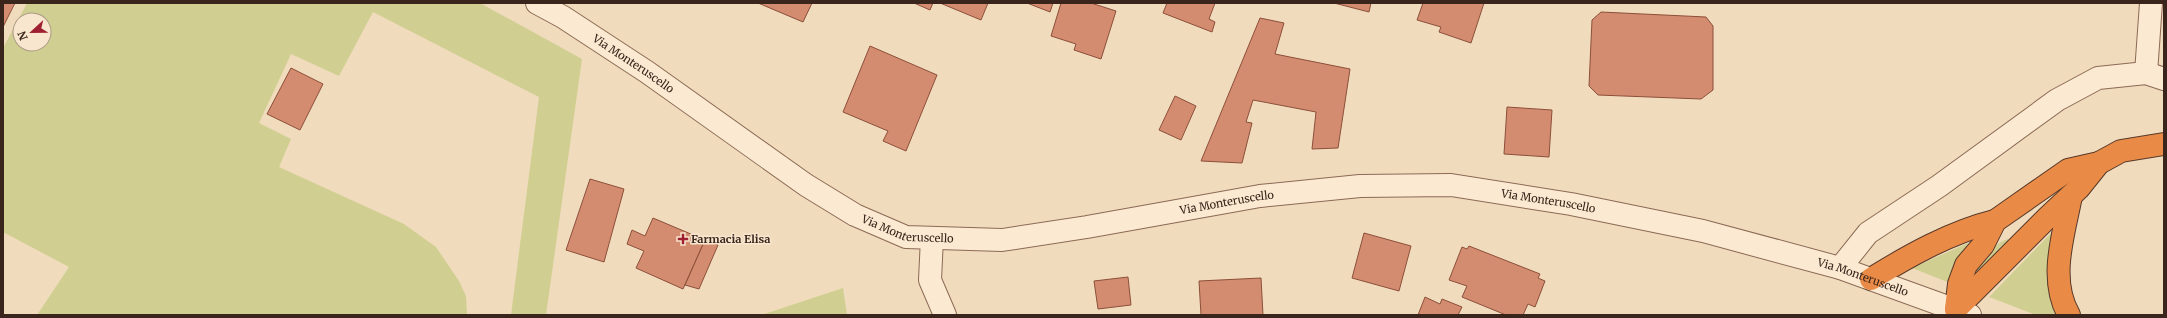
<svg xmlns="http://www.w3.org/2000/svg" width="2167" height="318" font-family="Merriweather,serif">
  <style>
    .green { fill: #d0cf91; fill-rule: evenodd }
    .building { fill: #d38c70; stroke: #8c4f39 }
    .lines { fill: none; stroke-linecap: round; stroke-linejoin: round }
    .minor-casing { stroke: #8b6a55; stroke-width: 24 }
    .highway-casing { stroke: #58392a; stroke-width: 24 }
    .minor { stroke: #fbe9d1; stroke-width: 22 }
    .highway { stroke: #e98b46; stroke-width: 22 }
    .poi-dot { fill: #9f2032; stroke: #f8e6ce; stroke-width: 1.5 }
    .labels { text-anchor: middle; stroke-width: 3; stroke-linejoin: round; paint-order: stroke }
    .street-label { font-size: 11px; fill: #39251b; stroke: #f8e6ce }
    .poi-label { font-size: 11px; font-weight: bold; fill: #39251b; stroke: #f8e6ce; text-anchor: start }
  </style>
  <rect width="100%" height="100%" fill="#f1dbbd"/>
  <!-- green -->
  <g class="green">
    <path d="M27 3H480L582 59 546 315H511L539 97 373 12 339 76 291 54 259 123 291 139 279 167 404 224 436 247 459 281 466 296 467 315H37L69 267 3 232V48ZM20 20H44V44H20Z"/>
    <polygon points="2052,232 2049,280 2060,315 2036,315 1989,297"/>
    <path d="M2008 239V244L1971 277C1973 266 1997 241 2008 239Z"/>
    <polygon points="1968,243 1954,263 1950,283 1912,268"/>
    <polygon points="843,288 847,315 761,315"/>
  </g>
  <!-- building -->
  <g class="building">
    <polygon points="3,3 15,3 3,27"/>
    <polygon points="758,3 812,3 803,22"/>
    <polygon points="914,3 933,3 930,10"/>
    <polygon points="940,3 988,3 981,20"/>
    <polygon points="1027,3 1053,3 1050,12"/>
    <polygon points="1061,3 1091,3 1116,11 1101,59 1074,50 1076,44 1051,36"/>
    <polygon points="1167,3 1215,3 1209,19 1215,22 1212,32 1163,13"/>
    <polygon points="1334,3 1371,3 1369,12"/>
    <polygon points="1423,3 1484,3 1471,43 1439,32 1441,27 1417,20"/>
    <polygon points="1601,12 1706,17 1713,26 1713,90 1701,99 1598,95 1589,86 1592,20"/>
    <polygon points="1260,18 1284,23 1275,54 1350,69 1338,148 1312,149 1316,112 1253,100 1246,122 1252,123 1242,163 1201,161"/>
    <polygon points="870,46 937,75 906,151 883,141 888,131 843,112"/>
    <polygon points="291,68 323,84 300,130 267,114"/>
    <polygon points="1175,96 1196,106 1181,140 1159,130"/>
    <polygon points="1507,107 1552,110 1549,157 1504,154"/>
    <polygon points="590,179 624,189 604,262 566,250"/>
    <polygon points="653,218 705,240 683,289 636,268 644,251 627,244 632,230 645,236"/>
    <polygon points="1364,233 1411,246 1399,291 1352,278"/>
    <polygon points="705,240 718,245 699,289 685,285"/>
    <polygon points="1469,246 1540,274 1538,278 1545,281 1535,307 1528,304 1523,315 1506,315 1462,297 1467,286 1449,280 1462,247 1467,249"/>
    <polygon points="1128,277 1131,305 1098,309 1094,281"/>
    <polygon points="1261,278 1263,315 1201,315 1199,281"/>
    <polygon points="1425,297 1440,304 1442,299 1462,307 1458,315 1418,315"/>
  </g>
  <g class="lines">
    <defs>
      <g id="minor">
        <path id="s1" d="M537 3 563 17 647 72 806 185 855 215 906 237 1002 240 1087 227 1260 196 1360 186 1451 185 1571 204 1703 231 1840 268 1970 315"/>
        <polyline points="2146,73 2151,3"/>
        <polyline points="932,238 930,280 945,315"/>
        <polyline points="1840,268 1868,233 1939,186 2057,100 2098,78 2146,73 2164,79"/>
      </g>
      <g id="highway">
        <path d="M1871 279C1910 255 1951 232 1995 221"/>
        <polyline points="1956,309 1959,284 1966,265 1983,245 1995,221 2068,170 2099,163 2121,151 2164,144"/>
        <polyline points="1956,309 2048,217 2079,188 2099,163"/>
        <path d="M2069 315C2048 279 2064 233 2071 196"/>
      </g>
    </defs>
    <!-- minor casing -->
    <use href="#minor" class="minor-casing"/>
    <!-- highway casing -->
    <use href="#highway" class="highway-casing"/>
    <!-- minor -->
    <use href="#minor" class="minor"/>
    <!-- highway -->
    <use href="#highway" class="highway"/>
  </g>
  <!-- markers -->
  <path class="poi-dot" d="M681 233h4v4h4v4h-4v4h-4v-4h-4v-4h4z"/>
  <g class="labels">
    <!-- street labels -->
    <g class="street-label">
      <text dy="4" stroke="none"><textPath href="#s1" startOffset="114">Via Monteruscello</textPath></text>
      <text dy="4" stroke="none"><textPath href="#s1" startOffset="1086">Via Monteruscello</textPath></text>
      <text dy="4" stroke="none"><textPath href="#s1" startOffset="762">Via Monteruscello</textPath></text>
      <text dy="4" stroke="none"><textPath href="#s1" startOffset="438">Via Monteruscello</textPath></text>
      <text dy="4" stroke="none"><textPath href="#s1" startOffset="1410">Via Monteruscello</textPath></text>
    </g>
    <!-- poi labels -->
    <g class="poi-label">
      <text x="691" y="243">Farmacia Elisa</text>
    </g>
  </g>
  <!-- border -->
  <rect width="2167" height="318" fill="none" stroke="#39251b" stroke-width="8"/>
  <!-- north arrow -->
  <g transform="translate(32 32) rotate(248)"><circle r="19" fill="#f8e6ce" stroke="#ac9986"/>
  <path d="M0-3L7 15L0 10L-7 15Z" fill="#9f2032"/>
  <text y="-6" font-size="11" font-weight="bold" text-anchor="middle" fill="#39251b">N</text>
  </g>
</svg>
